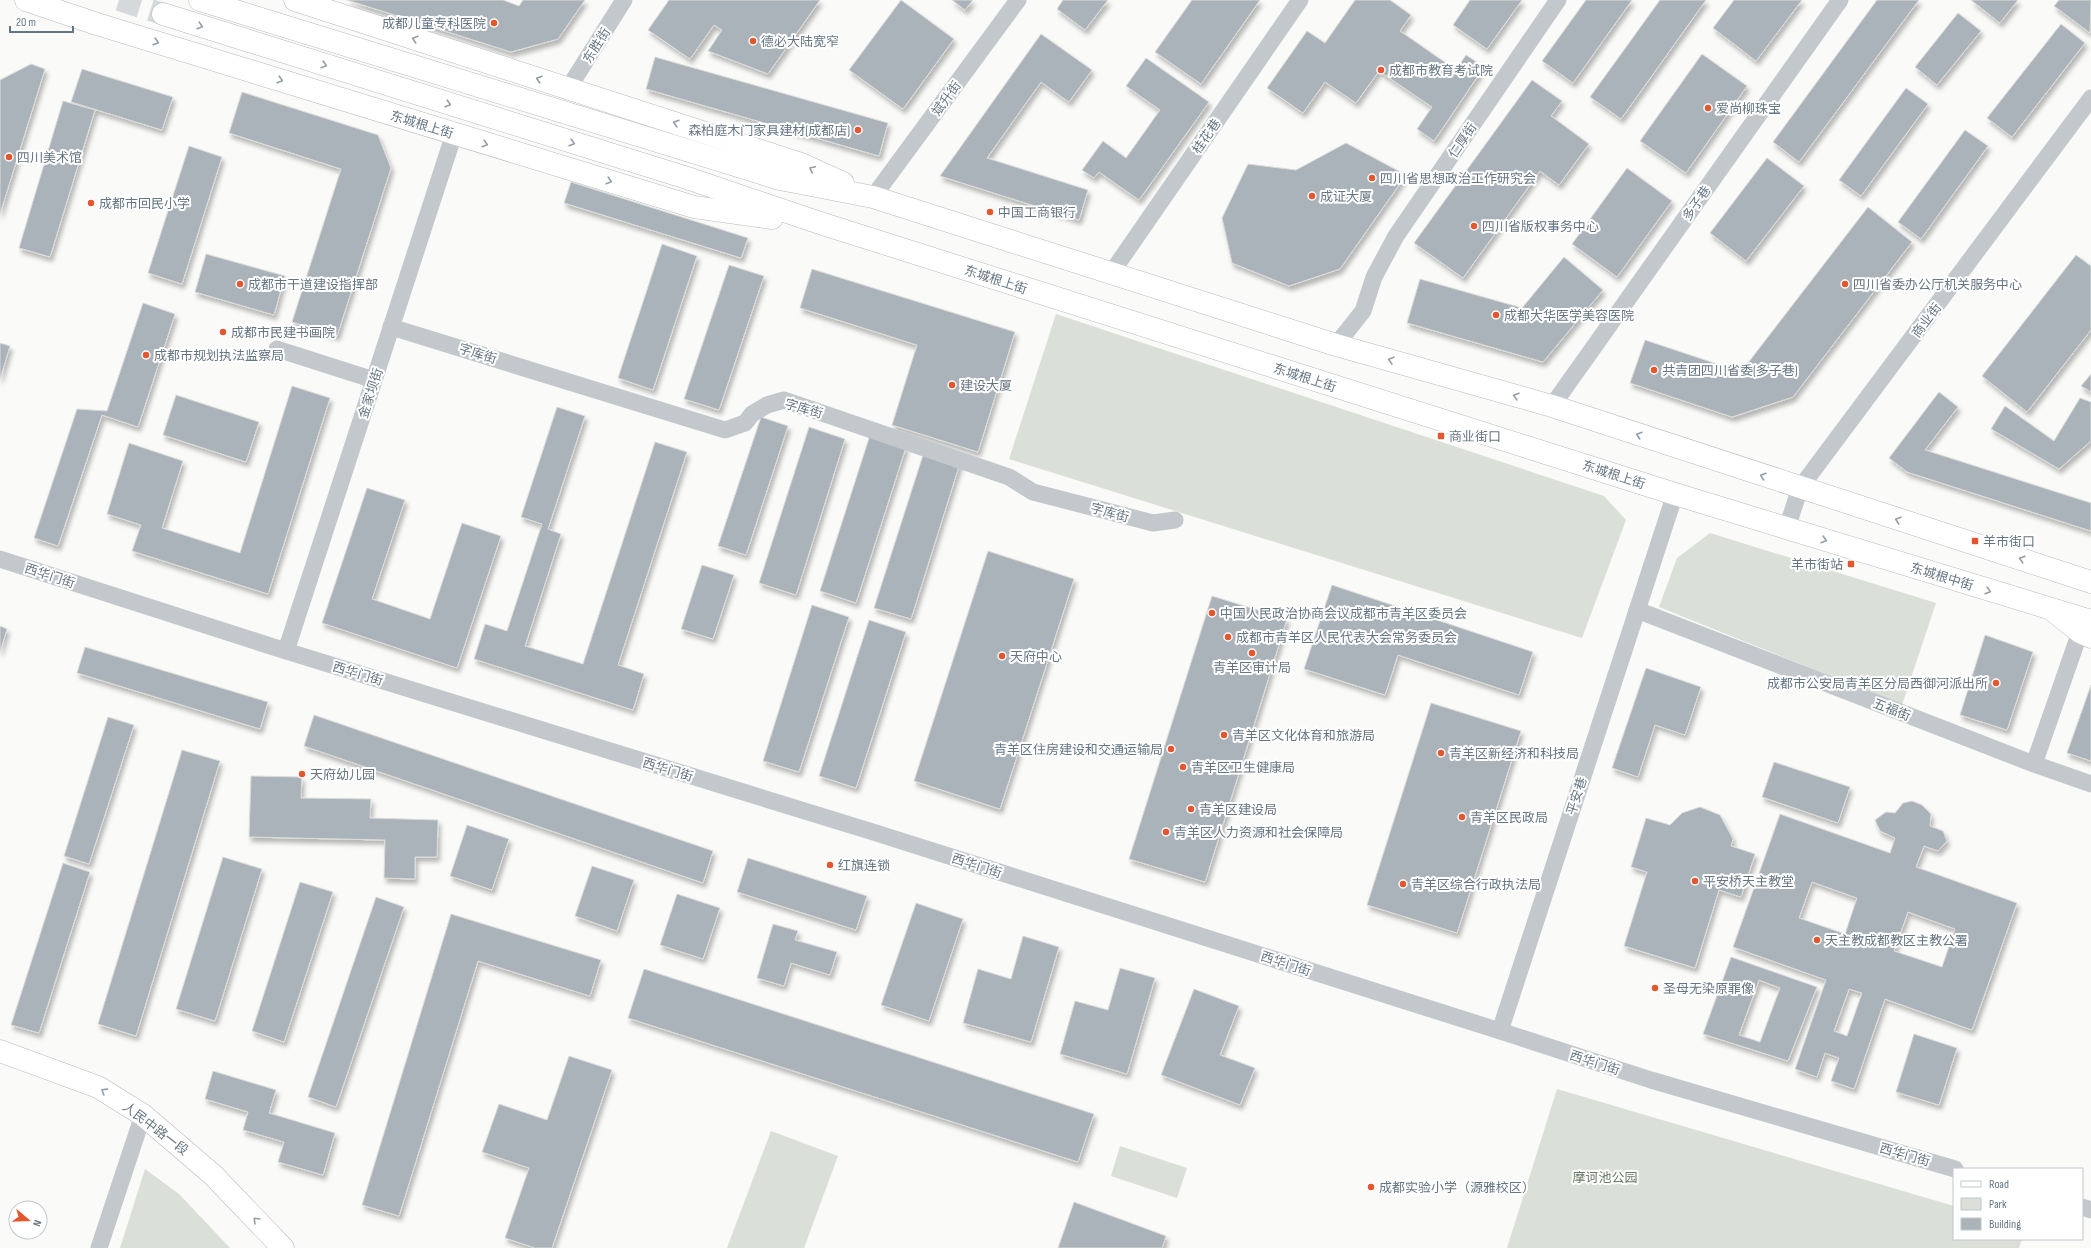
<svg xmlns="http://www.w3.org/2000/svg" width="2091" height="1248" font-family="'Sofia Sans Condensed','Noto Sans SC',sans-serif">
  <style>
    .green { fill: #dadfd7 }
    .building { fill: #aab3b9; stroke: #dcdcda; fill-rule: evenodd; filter: url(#shadow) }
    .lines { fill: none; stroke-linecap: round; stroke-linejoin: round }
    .primary-tunnel { stroke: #d5d9db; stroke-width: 22; stroke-dasharray: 22 11; stroke-linecap: butt }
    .secondary-casing { stroke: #b3babf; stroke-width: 23 }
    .primary-casing { stroke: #b5babe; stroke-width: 23 }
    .street { stroke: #c3c8cc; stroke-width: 17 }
    .secondary { stroke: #fff; stroke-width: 22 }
    .primary { stroke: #fff; stroke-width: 22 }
    .oneway { stroke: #939fa8 }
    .poi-dot { fill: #e4572e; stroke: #fff; stroke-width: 1.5 }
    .labels { text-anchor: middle; stroke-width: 4; stroke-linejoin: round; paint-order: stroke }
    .poi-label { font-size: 13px; fill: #657683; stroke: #fff; text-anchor: start }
    .street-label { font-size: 13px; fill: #657683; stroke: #fff }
    .park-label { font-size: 13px; fill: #687a64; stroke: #fff }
  </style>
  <defs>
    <filter id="shadow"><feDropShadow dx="2.5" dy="4.5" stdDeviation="2" flood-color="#0004"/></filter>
  </defs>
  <rect width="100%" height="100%" fill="#fafaf8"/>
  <!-- green -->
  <g class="green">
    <polygon points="1056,314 1604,496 1626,520 1582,638 1009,459"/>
    <polygon points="1710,533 1936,603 1902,705 1659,607 1677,558"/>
    <polygon points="1557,1089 1954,1206 1954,1239 2022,1239 2019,1248 1507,1248"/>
    <polygon points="771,1131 838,1156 804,1248 727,1248"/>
    <polygon points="1120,1146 1187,1168 1177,1198 1111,1176"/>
    <polygon points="145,1169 179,1194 230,1248 120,1248"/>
  </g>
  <!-- building -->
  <g class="building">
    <polygon points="347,0 503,0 519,6 523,0 585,0 558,39 511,52"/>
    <polygon points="669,0 820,0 768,74 708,51 722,30 714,25 690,59 648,30"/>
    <polygon points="901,0 954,39 903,109 849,70"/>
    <polygon points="952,0 973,0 965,10"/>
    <polygon points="1063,0 1108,0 1085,30 1057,9"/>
    <polygon points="1192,0 1260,0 1201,84 1155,52"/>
    <polygon points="1355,0 1390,0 1411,15 1400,31 1456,70 1466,55 1484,67 1434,141 1417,129 1432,107 1379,71 1356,103 1325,82 1303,113 1267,88 1307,31 1325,43"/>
    <polygon points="1470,0 1522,0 1487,49 1453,25"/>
    <polygon points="1586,0 1632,0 1573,83 1542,61"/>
    <polygon points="1660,0 1706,0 1621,119 1590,97"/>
    <polygon points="1734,0 1802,0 1756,61 1713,28"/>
    <polygon points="1877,0 1919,0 1799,162 1773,142"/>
    <polygon points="1971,0 2018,0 2000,23"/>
    <polygon points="2059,0 2091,0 2090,33 2054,6"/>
    <polygon points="1958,13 1981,31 1937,85 1915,67"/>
    <polygon points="2061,24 2085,43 2012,137 1987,118"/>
    <polygon points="1041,34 1092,70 1069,102 1041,82 987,158 1088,190 1079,220 940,176"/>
    <polygon points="1702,54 1747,86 1686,173 1640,141"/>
    <polygon points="655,57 888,123 879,156 646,89"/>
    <polygon points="1146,58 1209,102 1139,200 1099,172 1094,178 1082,170 1103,141 1126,158 1160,110 1126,86"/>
    <polygon points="31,64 45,69 0,214 0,80"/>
    <polygon points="82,69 173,97 162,130 71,102"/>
    <polygon points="1532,80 1562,101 1551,116 1589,144 1559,185 1540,171 1463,278 1414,243"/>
    <polygon points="1906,88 1928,104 1861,196 1839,180"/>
    <polygon points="242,92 378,135 391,168 337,336 292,322 341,169 229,133"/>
    <polygon points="63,101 95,110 50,257 19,248"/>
    <polygon points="1965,130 1988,146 1921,239 1898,222"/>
    <polygon points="1346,143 1406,175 1340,269 1289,286 1232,263 1222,218 1248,164 1296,170"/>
    <polygon points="189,146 222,157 182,284 148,273"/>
    <polygon points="1767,158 1804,186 1746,261 1710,233"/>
    <polygon points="1627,168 1672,201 1617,277 1572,244"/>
    <polygon points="571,182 748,238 741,258 564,203"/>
    <polygon points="1868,207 1912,242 1793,397 1732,417 1630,383 1645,340 1741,372"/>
    <polygon points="662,244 697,256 653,390 618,378"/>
    <polygon points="206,254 285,276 274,315 195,292"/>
    <polygon points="2076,255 2091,266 2091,330 2027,412 1982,376"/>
    <polygon points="1564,257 1603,290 1543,362 1407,323 1420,279 1522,308"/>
    <polygon points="729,265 764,276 719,410 684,399"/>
    <polygon points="812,269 1015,332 978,452 892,425 917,345 800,308"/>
    <polygon points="143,303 175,314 138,427 102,415 58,546 34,538 77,409 107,411"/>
    <polygon points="0,343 10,346 0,379"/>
    <polygon points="2091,374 2091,392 2081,386"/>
    <polygon points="292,386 330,398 268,594 132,551 141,525 107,514 129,443 183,461 162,528 240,553"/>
    <polygon points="1939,392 1958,407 1925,450 2091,503 2091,531 1907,472 1889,458"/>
    <polygon points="176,395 259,422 246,462 163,435"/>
    <polygon points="2080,398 2091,402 2091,441 2059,469 1991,429 2005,406 2054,441"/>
    <polygon points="557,407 585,416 548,529 561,534 525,646 583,664 655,442 687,452 618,665 644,674 633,710 474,659 485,624 507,631 542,524 521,517"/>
    <polygon points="761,417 788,426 746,555 718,546"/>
    <polygon points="809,427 845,439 796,595 759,583"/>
    <polygon points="870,435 906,447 856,603 820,591"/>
    <polygon points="924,452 960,463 911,619 874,608"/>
    <polygon points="367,488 405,500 372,599 430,619 462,523 501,536 457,668 322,623"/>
    <polygon points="988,551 1074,579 1000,809 914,781"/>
    <polygon points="702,565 734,575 713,639 681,629"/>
    <polygon points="1332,585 1533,652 1519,695 1398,655 1385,695 1304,669"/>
    <polygon points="1212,596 1287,619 1205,882 1129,859"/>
    <polygon points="812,605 849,617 799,772 763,761"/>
    <polygon points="869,620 906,632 856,788 819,776"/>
    <polygon points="0,626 7,629 0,652"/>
    <polygon points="1985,635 2033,652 2007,730 1960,715"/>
    <polygon points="85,647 268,702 260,729 77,673"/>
    <polygon points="1646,668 1701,687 1685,735 1655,725 1638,777 1612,768"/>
    <polygon points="2091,685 2091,761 2067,753"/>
    <polygon points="1431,703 1521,731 1457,933 1367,905"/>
    <polygon points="314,715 713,851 703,883 304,746"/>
    <polygon points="108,717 134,725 89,864 64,856"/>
    <polygon points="182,750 220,761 136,1036 98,1024"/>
    <polygon points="1774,762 1850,787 1838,823 1762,797"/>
    <polygon points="251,776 302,777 301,798 371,799 370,818 438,820 437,857 415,857 415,879 384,878 385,840 249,837"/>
    <path d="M1912 801 1922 805 1931 814 1930 826 1943 831 1947 841 1938 851 1924 846 1916 867 2017 903 1972 1030 1885 999 1854 1089 1831 1081 1839 1058 1825 1053 1817 1077 1795 1069 1826 980 1733 947 1780 814 1890 853 1895 838 1880 831 1875 820 1886 812 1895 813 1903 803ZM1812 882 1857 898 1845 934 1799 918ZM1908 912 1955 929 1942 967 1894 951ZM1849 989 1862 993 1847 1036 1834 1031Z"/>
    <polygon points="1700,807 1720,815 1733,839 1731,846 1755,854 1741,897 1719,890 1695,968 1624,946 1647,872 1631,867 1646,818 1670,825 1682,813"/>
    <polygon points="467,825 509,839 492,890 450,876"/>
    <polygon points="223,857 262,869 215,1021 176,1009"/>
    <polygon points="748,858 867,896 856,930 737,892"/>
    <polygon points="63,863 90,872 39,1033 11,1025"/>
    <polygon points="592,866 634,880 617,931 575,916"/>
    <polygon points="300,882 333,892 284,1042 252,1031"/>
    <polygon points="677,894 720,908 703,959 660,945"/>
    <polygon points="376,897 404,907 336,1107 308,1097"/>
    <polygon points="916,903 963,919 929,1021 881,1005"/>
    <polygon points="451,914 601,960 590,996 478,961 399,1216 362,1205"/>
    <polygon points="773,924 798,931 795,940 837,952 830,975 791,963 784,986 757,978"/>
    <polygon points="1023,936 1059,947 1031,1042 963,1023 978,969 1011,979"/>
    <path d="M1731 957 1817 987 1788 1061 1703 1034ZM1759 980 1780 988 1760 1042 1739 1035Z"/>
    <polygon points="1120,968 1155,978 1127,1074 1060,1054 1075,1001 1108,1010"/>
    <polygon points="644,969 1094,1114 1078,1162 628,1018"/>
    <polygon points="1194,989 1239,1006 1220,1055 1255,1068 1240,1105 1161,1075"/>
    <polygon points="1914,1034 1957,1048 1939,1105 1896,1092"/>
    <polygon points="569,1056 612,1070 552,1248 535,1248 505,1238 529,1168 482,1152 499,1104 547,1120"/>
    <polygon points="213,1071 276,1090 269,1113 335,1133 323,1175 278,1162 284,1142 243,1130 248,1112 205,1099"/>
    <polygon points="1074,1202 1166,1236 1162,1248 1058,1248"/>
  </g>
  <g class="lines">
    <!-- primary-tunnel -->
    <polyline class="primary-tunnel" points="119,0 163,14"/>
    <defs>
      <polyline id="secondary" points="2052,610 2080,632 2091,637"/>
      <g id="primary">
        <polyline points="26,0 97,24 694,207 772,218"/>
        <polyline points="200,0 780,179 873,197 1336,345 1552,406 2091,582"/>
        <polyline points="295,0 801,164 843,183"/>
        <polyline points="163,14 687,178 823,224 1675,494 2091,621"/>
        <polyline points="0,1051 98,1087 143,1115 213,1175 283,1248"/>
      </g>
    </defs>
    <!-- secondary casing -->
    <use href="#secondary" class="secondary-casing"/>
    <!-- primary casing -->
    <use href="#primary" class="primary-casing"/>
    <!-- street -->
    <g class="street">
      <polyline points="568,89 624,0"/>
      <polyline points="873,197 1018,0"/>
      <polyline points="1112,272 1300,0"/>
      <polyline points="391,327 725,430 745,423 752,414 767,405 784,400 1009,477 1033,492 1153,523 1175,520"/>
      <polyline points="1336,345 1363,311 1374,277 1396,236 1558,0"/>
      <polyline points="277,349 374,380"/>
      <polyline points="1552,406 1840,0"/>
      <polyline points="1787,528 1800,488 2091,98"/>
      <polyline points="0,559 286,651 873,832 1500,1031 1651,1080 1955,1169"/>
      <polyline points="1637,610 2034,764 2091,784"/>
      <polyline points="286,651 454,134"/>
      <polyline points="2034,764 2080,632"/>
      <polyline points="1500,1031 1675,494"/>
      <polyline points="2082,1207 2091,1210"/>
      <polyline points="99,1248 143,1115"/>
    </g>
    <!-- secondary -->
    <use href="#secondary" class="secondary"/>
    <!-- primary -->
    <use href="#primary" class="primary"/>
  </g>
  <!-- one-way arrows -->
  <defs><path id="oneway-chevron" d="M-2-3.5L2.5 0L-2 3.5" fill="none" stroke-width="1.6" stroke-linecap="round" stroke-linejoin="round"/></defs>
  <g class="oneway">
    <use href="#oneway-chevron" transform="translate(200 26) rotate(17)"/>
    <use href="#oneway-chevron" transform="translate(415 39) rotate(-162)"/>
    <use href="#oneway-chevron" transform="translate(156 42) rotate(17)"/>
    <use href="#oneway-chevron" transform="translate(324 65) rotate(17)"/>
    <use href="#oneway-chevron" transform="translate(539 79) rotate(-162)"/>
    <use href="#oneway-chevron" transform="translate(280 80) rotate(17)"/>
    <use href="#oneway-chevron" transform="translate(448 104) rotate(17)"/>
    <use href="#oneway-chevron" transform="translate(676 123) rotate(-163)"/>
    <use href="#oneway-chevron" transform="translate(572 143) rotate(17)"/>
    <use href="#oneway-chevron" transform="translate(485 144) rotate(17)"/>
    <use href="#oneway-chevron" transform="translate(812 169) rotate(-155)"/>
    <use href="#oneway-chevron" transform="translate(609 181) rotate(17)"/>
    <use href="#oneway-chevron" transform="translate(1391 360) rotate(-164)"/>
    <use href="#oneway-chevron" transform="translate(1516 396) rotate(-164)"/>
    <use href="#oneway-chevron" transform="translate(1639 435) rotate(-162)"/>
    <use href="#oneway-chevron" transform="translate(1763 476) rotate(-162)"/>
    <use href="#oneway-chevron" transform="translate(1898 520) rotate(-162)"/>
    <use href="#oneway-chevron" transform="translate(1824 540) rotate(17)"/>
    <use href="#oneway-chevron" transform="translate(2022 559) rotate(-162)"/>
    <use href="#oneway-chevron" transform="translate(1988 591) rotate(17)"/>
    <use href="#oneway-chevron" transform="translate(104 1091) rotate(-148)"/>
    <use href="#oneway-chevron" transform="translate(256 1220) rotate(-134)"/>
  </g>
  <!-- markers -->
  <g class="poi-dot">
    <circle cx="494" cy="23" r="4"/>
    <circle cx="753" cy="41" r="4"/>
    <circle cx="1381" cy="70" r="4"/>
    <circle cx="1708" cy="108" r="4"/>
    <circle cx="858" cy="130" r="4"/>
    <circle cx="9" cy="157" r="4"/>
    <circle cx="1372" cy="178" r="4"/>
    <circle cx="1312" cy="196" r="4"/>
    <circle cx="91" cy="203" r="4"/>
    <circle cx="990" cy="212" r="4"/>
    <circle cx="1474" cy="226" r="4"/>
    <circle cx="240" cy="284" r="4"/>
    <circle cx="1845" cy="284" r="4"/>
    <circle cx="1496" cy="315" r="4"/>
    <circle cx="223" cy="332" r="4"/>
    <circle cx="146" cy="355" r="4"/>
    <circle cx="1654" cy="370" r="4"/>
    <circle cx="952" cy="385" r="4"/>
    <rect x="1437" y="432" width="8" height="8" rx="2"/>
    <rect x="1971" y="537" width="8" height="8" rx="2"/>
    <rect x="1847" y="560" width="8" height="8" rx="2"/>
    <circle cx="1212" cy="613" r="4"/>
    <circle cx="1228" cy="637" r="4"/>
    <circle cx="1252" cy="653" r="4"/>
    <circle cx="1002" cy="656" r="4"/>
    <circle cx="1996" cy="683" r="4"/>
    <circle cx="1224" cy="735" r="4"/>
    <circle cx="1171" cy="749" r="4"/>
    <circle cx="1441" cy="753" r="4"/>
    <circle cx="1183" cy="767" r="4"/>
    <circle cx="302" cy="774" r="4"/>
    <circle cx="1191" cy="809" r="4"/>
    <circle cx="1462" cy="817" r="4"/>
    <circle cx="1166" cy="832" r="4"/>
    <circle cx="830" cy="865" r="4"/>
    <circle cx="1695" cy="881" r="4"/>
    <circle cx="1403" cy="884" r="4"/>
    <circle cx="1817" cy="940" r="4"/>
    <circle cx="1655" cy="988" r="4"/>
    <circle cx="1371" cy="1187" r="4"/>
  </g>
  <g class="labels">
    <!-- poi labels -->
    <g class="poi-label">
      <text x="486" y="28" text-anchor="end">成都儿童专科医院</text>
      <text x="761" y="46">德必大陆宽窄</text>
      <text x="1389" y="75">成都市教育考试院</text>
      <text x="1716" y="113">爱尚柳珠宝</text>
      <text x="850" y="135" text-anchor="end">森柏庭木门家具建材(成都店)</text>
      <text x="17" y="162">四川美术馆</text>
      <text x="1380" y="183">四川省思想政治工作研究会</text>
      <text x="1320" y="201">成证大厦</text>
      <text x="99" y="208">成都市回民小学</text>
      <text x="998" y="217">中国工商银行</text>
      <text x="1482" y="231">四川省版权事务中心</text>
      <text x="248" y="289">成都市干道建设指挥部</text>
      <text x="1853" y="289">四川省委办公厅机关服务中心</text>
      <text x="1504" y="320">成都大华医学美容医院</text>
      <text x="231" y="337">成都市民建书画院</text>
      <text x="154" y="360">成都市规划执法监察局</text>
      <text x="1662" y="375">共青团四川省委(多子巷)</text>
      <text x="960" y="390">建设大厦</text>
      <text x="1449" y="441">商业街口</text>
      <text x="1983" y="546">羊市街口</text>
      <text x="1843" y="569" text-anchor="end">羊市街站</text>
      <text x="1220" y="618">中国人民政治协商会议成都市青羊区委员会</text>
      <text x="1236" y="642">成都市青羊区人民代表大会常务委员会</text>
      <text x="1010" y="661">天府中心</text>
      <text x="1252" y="672" text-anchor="middle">青羊区审计局</text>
      <text x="1988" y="688" text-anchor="end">成都市公安局青羊区分局西御河派出所</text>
      <text x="1232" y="740">青羊区文化体育和旅游局</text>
      <text x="1163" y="754" text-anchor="end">青羊区住房建设和交通运输局</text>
      <text x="1449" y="758">青羊区新经济和科技局</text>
      <text x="1191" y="772">青羊区卫生健康局</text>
      <text x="310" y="779">天府幼儿园</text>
      <text x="1199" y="814">青羊区建设局</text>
      <text x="1470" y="822">青羊区民政局</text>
      <text x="1174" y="837">青羊区人力资源和社会保障局</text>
      <text x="838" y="870">红旗连锁</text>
      <text x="1703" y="886">平安桥天主教堂</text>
      <text x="1411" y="889">青羊区综合行政执法局</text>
      <text x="1825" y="945">天主教成都教区主教公署</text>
      <text x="1663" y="993">圣母无染原罪像</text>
      <text x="1379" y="1192">成都实验小学（源雅校区）</text>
    </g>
    <!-- street labels -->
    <g class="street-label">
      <text transform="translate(596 45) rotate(-58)" y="5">东胜街</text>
      <text transform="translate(946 98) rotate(-54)" y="5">斌升街</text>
      <text transform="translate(422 124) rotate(17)" y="5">东城根上街</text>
      <text transform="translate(1206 136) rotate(-55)" y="5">桂花巷</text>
      <text transform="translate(1462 140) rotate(-56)" y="5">仁厚街</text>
      <text transform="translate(1696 203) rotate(-55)" y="5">多子巷</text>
      <text transform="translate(996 279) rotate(18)" y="5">东城根上街</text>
      <text transform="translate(1926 320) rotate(-53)" y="5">商业街</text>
      <text transform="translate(478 353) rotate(17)" y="5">字库街</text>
      <text transform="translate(1305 377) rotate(18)" y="5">东城根上街</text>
      <text transform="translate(370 393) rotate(-72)" y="5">金家坝街</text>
      <text transform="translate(804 408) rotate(16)" y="5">字库街</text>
      <text transform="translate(1614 474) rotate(18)" y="5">东城根上街</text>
      <text transform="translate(1110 512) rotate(15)" y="5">字库街</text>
      <text transform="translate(50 575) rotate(18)" y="5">西华门街</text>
      <text transform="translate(1942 576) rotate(17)" y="5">东城根中街</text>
      <text transform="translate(358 673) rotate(17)" y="5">西华门街</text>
      <text transform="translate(1892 709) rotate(21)" y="5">五福街</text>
      <text transform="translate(668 769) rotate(17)" y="5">西华门街</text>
      <text transform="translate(1576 796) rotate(-72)" y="5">平安巷</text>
      <text transform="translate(977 865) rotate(18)" y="5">西华门街</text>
      <text transform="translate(1286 963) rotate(18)" y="5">西华门街</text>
      <text transform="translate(1595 1062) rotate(18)" y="5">西华门街</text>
      <text transform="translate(156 1128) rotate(37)" y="5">人民中路一段</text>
      <text transform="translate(1905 1154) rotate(16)" y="5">西华门街</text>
    </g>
    <!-- park labels -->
    <g class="park-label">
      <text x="1605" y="1182">摩诃池公园</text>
    </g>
  </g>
  <!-- legend -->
  <rect x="1953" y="1168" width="130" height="72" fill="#ffffff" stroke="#c1c8cd"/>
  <rect x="1961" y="1181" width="20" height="6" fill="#ffffff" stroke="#c1c8cd"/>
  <text x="1989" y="1188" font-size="12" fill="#657683">Road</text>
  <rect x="1961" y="1198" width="20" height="12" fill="#dadfd7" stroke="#c1c8cd"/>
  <text x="1989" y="1208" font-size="12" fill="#657683">Park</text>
  <rect x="1961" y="1218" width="20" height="12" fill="#aab3b9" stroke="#c1c8cd"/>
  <text x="1989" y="1228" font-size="12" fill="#657683">Building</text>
  <!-- north arrow -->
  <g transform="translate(28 1220) rotate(109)"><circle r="19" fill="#ffffff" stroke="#c1c8cd"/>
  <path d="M0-3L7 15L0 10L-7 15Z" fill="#e4572e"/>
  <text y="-6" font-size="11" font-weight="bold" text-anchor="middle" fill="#657683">N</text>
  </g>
  <!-- scale -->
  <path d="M10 26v6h63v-6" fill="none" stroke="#657683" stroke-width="2"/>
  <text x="16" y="26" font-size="12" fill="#657683" stroke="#ffffff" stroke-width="3" paint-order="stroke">20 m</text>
</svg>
